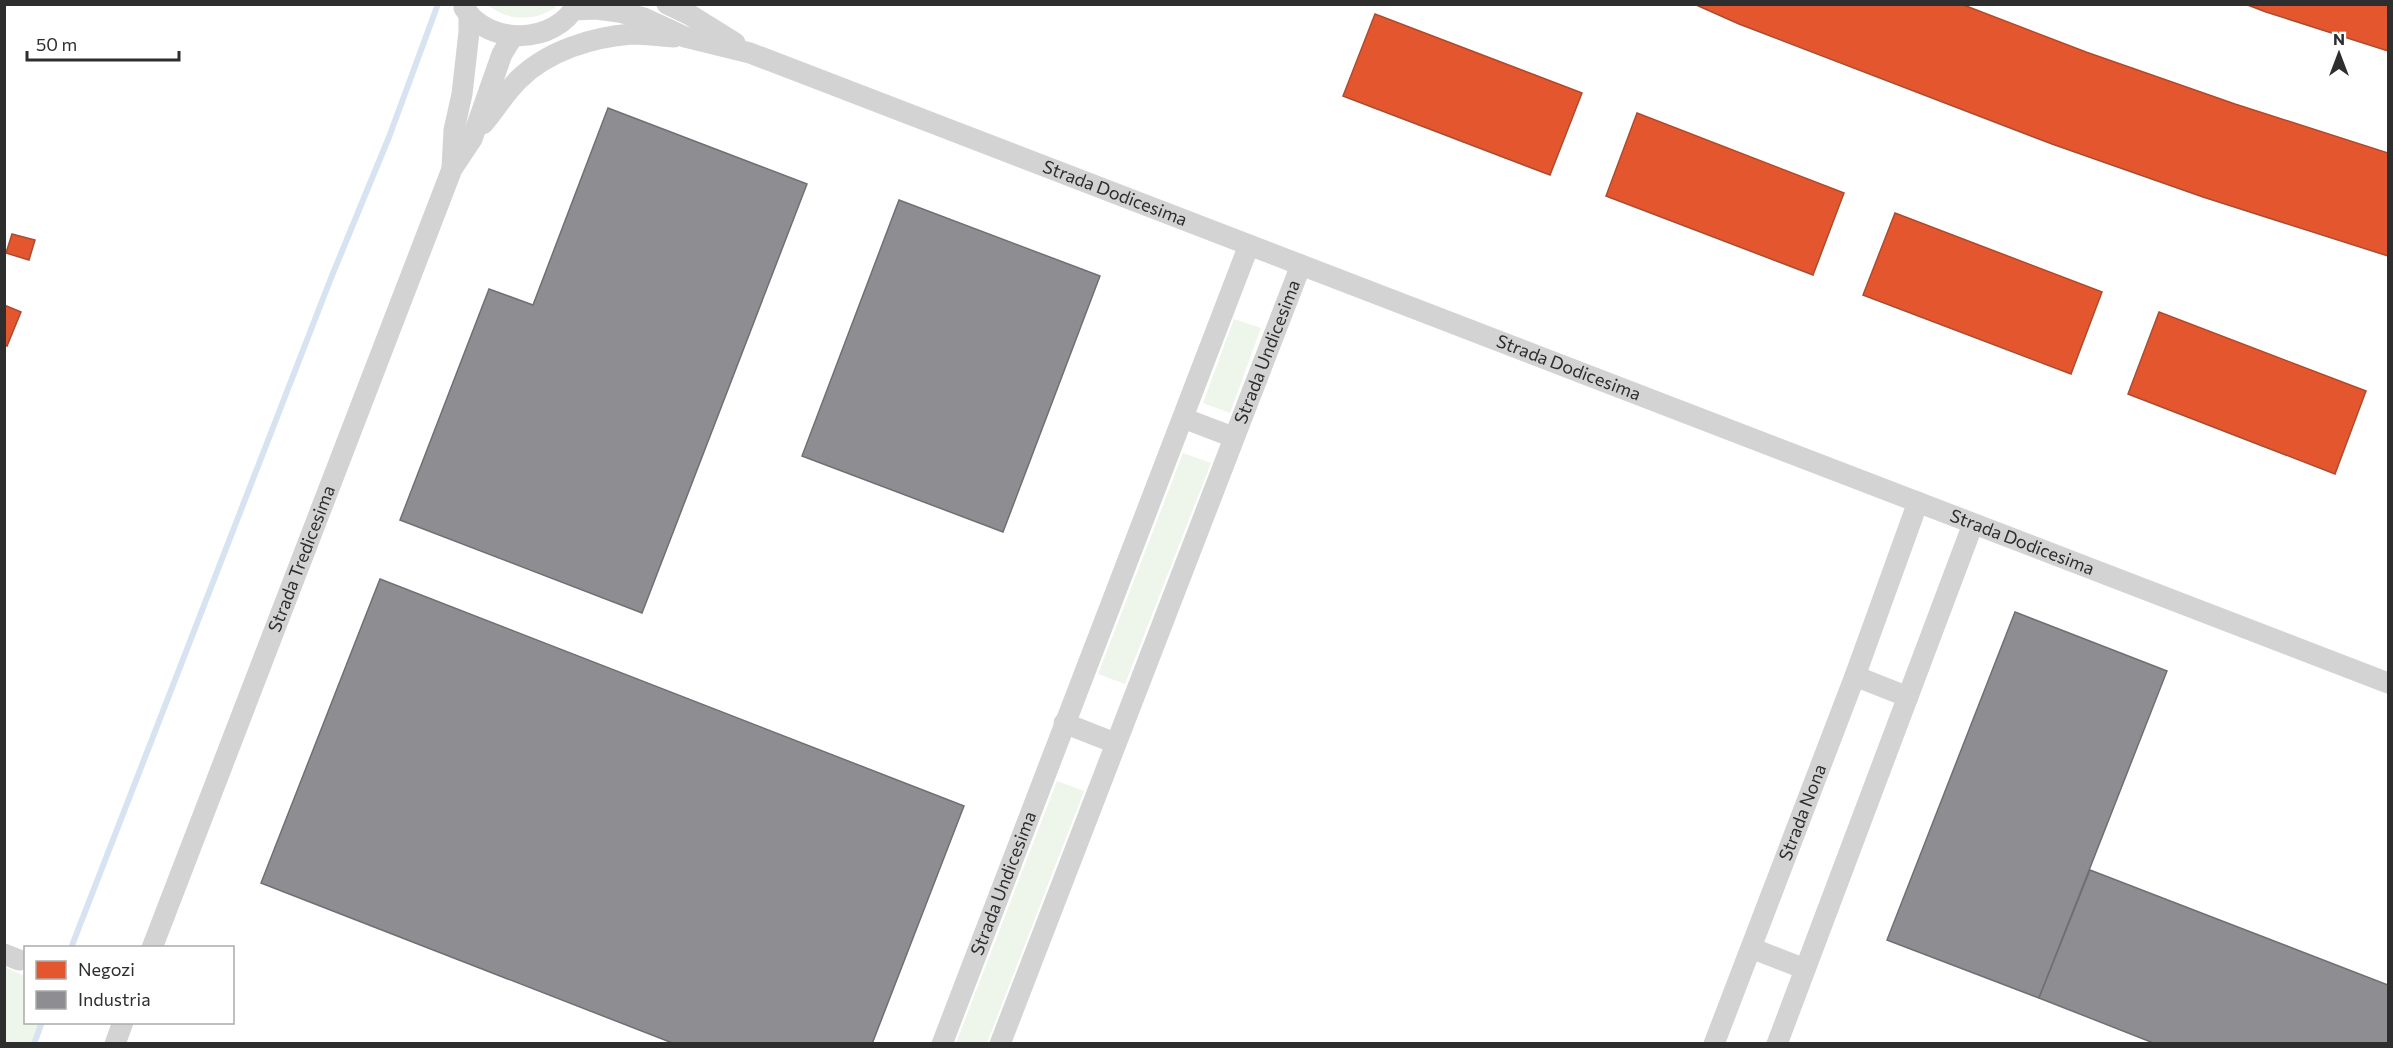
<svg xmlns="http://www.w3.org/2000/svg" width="2393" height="1048" font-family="Commissioner,sans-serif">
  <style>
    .green { fill: #eef5eb }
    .shops { fill: #e4572e; stroke: #ad4b2e; stroke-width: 1.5 }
    .industry { fill: #8d8d92; stroke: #707074; stroke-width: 1.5 }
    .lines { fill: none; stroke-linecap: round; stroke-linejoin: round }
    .stream { stroke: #d8e3f2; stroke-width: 6 }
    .minor { stroke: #d3d3d3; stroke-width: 21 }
    .labels { text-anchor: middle; stroke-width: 6; stroke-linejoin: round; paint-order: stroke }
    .street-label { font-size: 18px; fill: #2e2e2e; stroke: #fff }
  </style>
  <rect width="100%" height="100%" fill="#fff"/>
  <!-- green -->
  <g class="green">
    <path d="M488 5H558C538 22 508 22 488 5Z"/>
    <polygon points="1234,319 1261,328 1230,413 1203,403"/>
    <polygon points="1183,453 1211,463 1125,684 1098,674"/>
    <polygon points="1057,781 1084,791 987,1043 956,1043"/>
    <polygon points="4,967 25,976 26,1022 42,1023 34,1043 5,1043"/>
  </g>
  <!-- shops -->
  <g class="shops">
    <polygon points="1694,4 1961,4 2086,52 2235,104 2388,153 2388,256 2203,197 2052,144 1739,24"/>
    <polygon points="2245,4 2388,4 2388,51 2266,12"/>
    <polygon points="1375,14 1582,93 1550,175 1343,96"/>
    <polygon points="1637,113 1844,193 1813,275 1606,196"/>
    <polygon points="1895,213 2102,292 2071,374 1863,295"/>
    <polygon points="12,234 35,240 29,260 6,253"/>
    <polygon points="4,305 21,312 7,346 4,344"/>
    <polygon points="2159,312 2366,391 2335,474 2128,394"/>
  </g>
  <!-- industry -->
  <g class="industry">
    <polygon points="608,108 807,184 642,613 400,520 489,289 533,305"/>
    <polygon points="899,200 1100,276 1003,532 802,456"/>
    <polygon points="380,579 964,806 872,1044 675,1044 261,883"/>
    <polygon points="2015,612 2167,671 2039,998 1887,940"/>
    <polygon points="2090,870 2388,985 2388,1044 2156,1044 2039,998"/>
  </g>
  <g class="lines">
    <!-- stream -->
    <g class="stream">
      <polyline points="71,948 331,278 389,137 438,4"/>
      <polyline points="34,1044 42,1022"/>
    </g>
    <!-- minor -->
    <g class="minor">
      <polyline points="667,4 690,15 735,43"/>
      <path d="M464 8C489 46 555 45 577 4"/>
      <path id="s1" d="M574 10 596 9 619 12 644 18 685 37 750 53 2388 683"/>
      <path d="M483 124C495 110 505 93 518 80 547 51 592 37 632 34 646 34 660 36 674 37"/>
      <polyline points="452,168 454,130 462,94 469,32 469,14"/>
      <polyline points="1183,418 1233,437"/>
      <polyline points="1855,676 1908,697"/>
      <polyline points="1064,723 1115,743"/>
      <path id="s2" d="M152 948 452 169 472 139 502 54 513 36"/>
      <polyline points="1751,948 1805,969"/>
      <polyline points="4,954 19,960"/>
      <polyline points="115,1044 123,1022"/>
      <path id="s3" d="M942 1044 1249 245"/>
      <path id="s4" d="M1000 1044 1301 265"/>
      <path id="s5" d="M1714 1044 1855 676 1918 502"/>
      <polyline points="1777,1044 1973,524"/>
    </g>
  </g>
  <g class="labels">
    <!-- street labels -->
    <g class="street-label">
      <text dy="6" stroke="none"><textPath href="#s1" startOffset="574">Strada Dodicesima</textPath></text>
      <text dy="6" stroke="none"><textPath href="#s4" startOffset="742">Strada Undicesima</textPath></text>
      <text dy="6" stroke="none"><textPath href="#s1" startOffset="1060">Strada Dodicesima</textPath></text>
      <text dy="6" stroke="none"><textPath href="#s1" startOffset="1546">Strada Dodicesima</textPath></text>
      <text dy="6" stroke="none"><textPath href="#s2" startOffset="417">Strada Tredicesima</textPath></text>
      <text dy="6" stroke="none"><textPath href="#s5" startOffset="248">Strada Nona</textPath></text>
      <text dy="6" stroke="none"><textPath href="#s3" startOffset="172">Strada Undicesima</textPath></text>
    </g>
  </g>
  <!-- border -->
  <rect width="2393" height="1048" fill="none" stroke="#2e2e2e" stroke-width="12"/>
  <!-- legend -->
  <rect x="24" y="946" width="210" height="78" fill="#ffffff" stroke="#ababab" stroke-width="1.5"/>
  <rect x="36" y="961" width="30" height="18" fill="#e4572e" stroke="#ababab" stroke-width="1.5"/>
  <text x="78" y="976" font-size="18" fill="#2e2e2e">Negozi</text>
  <rect x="36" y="991" width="30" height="18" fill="#8d8d92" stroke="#ababab" stroke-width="1.5"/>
  <text x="78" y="1006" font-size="18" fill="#2e2e2e">Industria</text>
  <!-- north arrow -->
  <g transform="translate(2339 54)" stroke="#ffffff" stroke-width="4.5" paint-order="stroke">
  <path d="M0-4.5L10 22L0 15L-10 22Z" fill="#2e2e2e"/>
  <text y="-9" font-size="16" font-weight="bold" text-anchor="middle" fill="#2e2e2e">N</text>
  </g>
  <!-- scale -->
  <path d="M27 51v9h152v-9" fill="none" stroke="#2e2e2e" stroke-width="3"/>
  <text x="36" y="51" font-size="18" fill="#2e2e2e" stroke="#ffffff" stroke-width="4.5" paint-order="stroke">50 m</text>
</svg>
